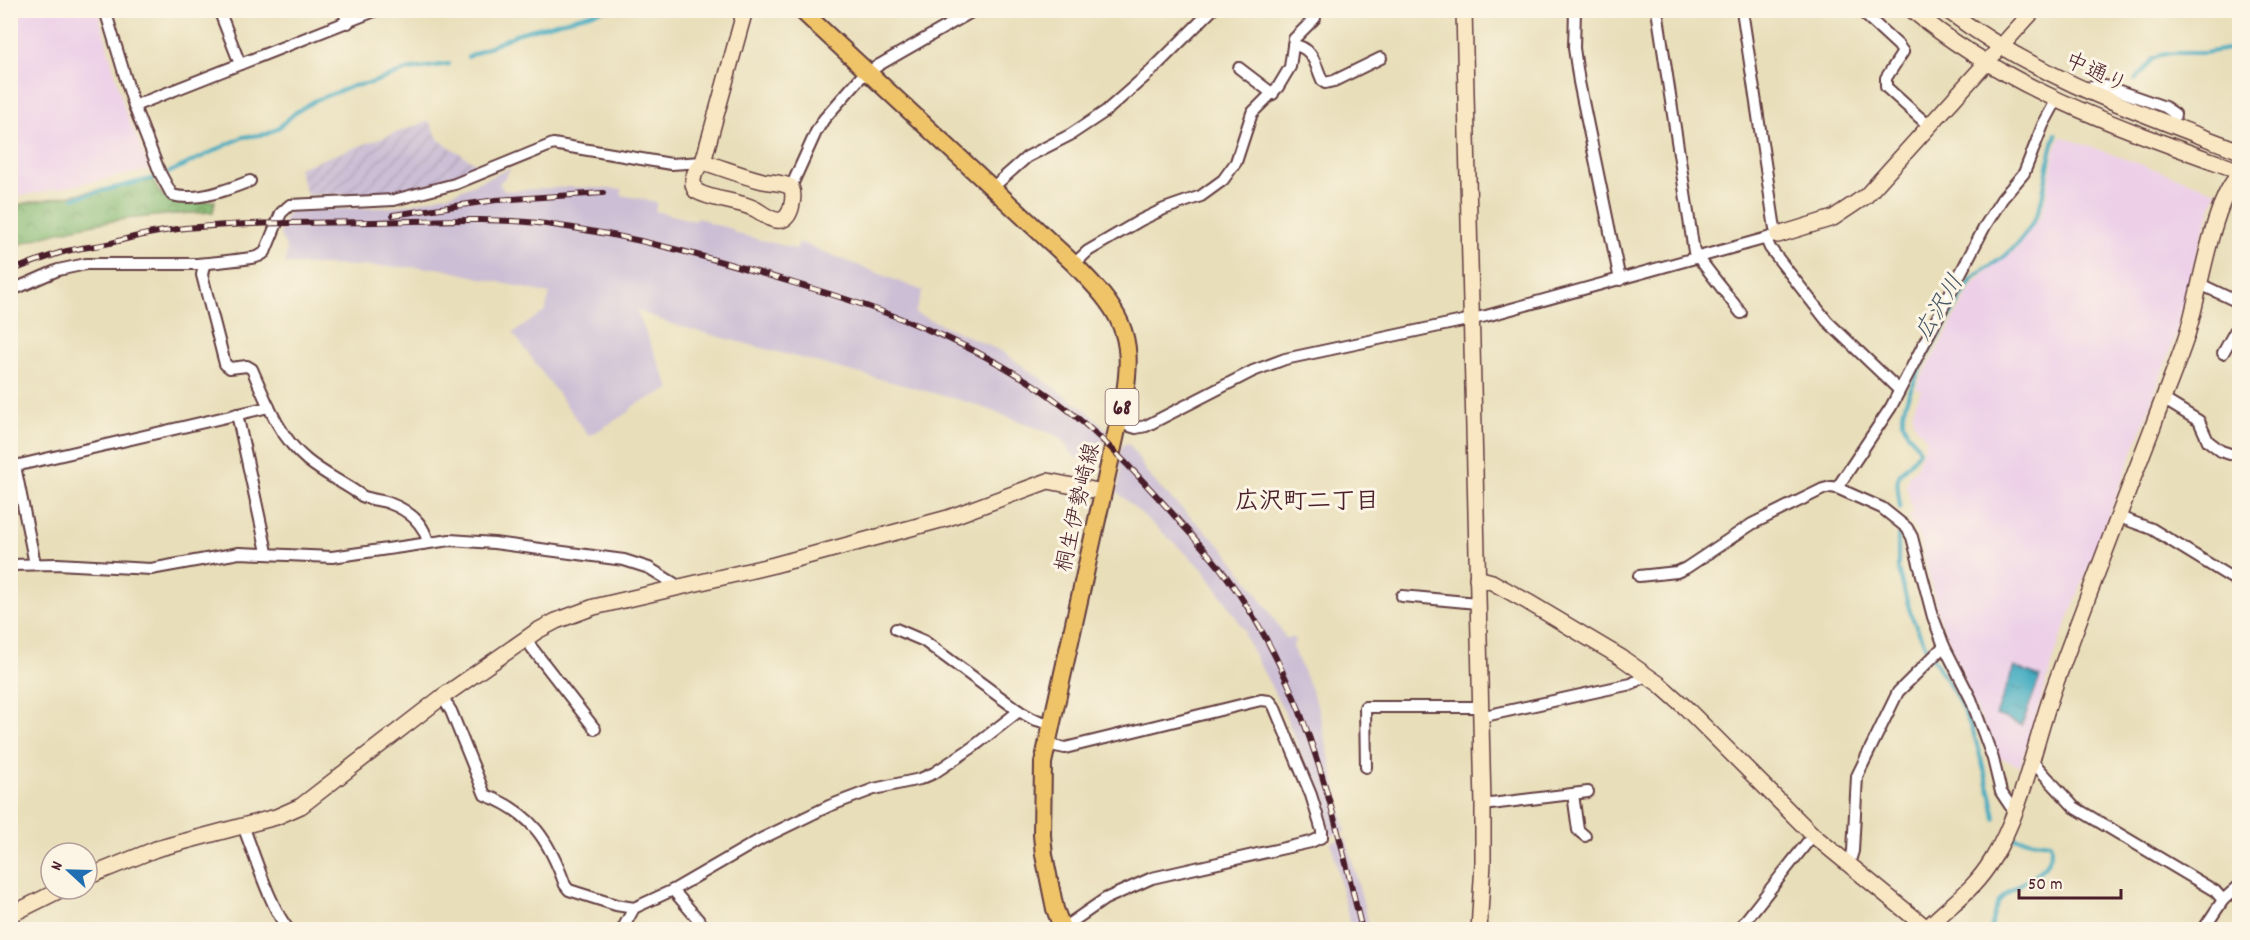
<svg xmlns="http://www.w3.org/2000/svg" width="2250" height="940" font-family="Dekko,'Klee One',sans-serif">
  <style>
    .built { fill: #edd0e8 }
    .industrial { fill: url(#industrial-furrows) }
    .railway { fill: #ccbed4 }
    .forest { fill: url(#forest-crowns); stroke: #686c4f; stroke-width: 1.5 }
    .water { fill: url(#water-ripples); stroke: #466476; stroke-width: 1.5 }
    .lines { fill: none; stroke-linecap: round; stroke-linejoin: round }
    .stream { stroke: #41aac0; stroke-width: 4 }
    .street-casing { stroke: #623c40; stroke-width: 14 }
    .secondary-casing { stroke: #623c40; stroke-width: 18 }
    .primary-casing { stroke: #623c40; stroke-width: 20 }
    .street { stroke: #fff; stroke-width: 10 }
    .secondary { stroke: #f9e7c3; stroke-width: 15 }
    .primary { stroke: #efc469; stroke-width: 16 }
    .rail-casing { stroke: #4a1f2b; stroke-width: 6 }
    .rail { stroke: #fcf5e5; stroke-width: 4; stroke-dasharray: 11; stroke-linecap: butt }
    .labels { text-anchor: middle; stroke-width: 6; stroke-linejoin: round; paint-order: stroke }
    .shield { fill: #fcf5e5; stroke: #7f5f63; stroke-width: 1.5 }
    .shield-label { font-size: 21px; font-weight: bold; fill: #4a1f2b }
    .street-label { font-size: 22px; fill: #4a1f2b; stroke: #fcf5e5 }
    .water-label { font-size: 24px; font-style: italic; fill: #465767; stroke: #fcf5e5 }
    .neighbourhood-label { font-size: 24px; font-weight: bold; fill: #4a1f2b; stroke: #fcf5e5 }
  </style>
  <defs>
    <pattern id="industrial-furrows" width="10" height="10" patternUnits="userSpaceOnUse" patternTransform="scale(1.5)"><rect width="10" height="10" fill="#ccbed4"/><path d="M-1 1l2-2M0 10L10 0M9 11l2-2" fill="none" stroke="#b1a3b6"/></pattern>
    <pattern id="forest-crowns" width="20" height="18" patternUnits="userSpaceOnUse" patternTransform="scale(1.5)"><rect width="20" height="18" fill="#87b973"/><path d="M2 6a3 3 0 1 1 6 0M12 15a3 3 0 1 1 6 0" fill="none" stroke="#70965f"/></pattern>
    <pattern id="water-ripples" width="26" height="14" patternUnits="userSpaceOnUse" patternTransform="scale(1.5)"><rect width="26" height="14" fill="#41aac0"/><path d="M2 4q2-2 4 0t4 0M15 11q2-2 4 0t4 0" fill="none" stroke="#388a9c"/></pattern>
  </defs>
  <rect width="100%" height="100%" fill="#fcf5e5"/>
  <filter id="ink" filterUnits="userSpaceOnUse"><feTurbulence type="fractalNoise" baseFrequency=".0167" numOctaves="2"/><feDisplacementMap in="SourceGraphic" scale="12" xChannelSelector="R" yChannelSelector="G"/><feConvolveMatrix kernelMatrix="1 2 1 2 8 2 1 2 1" color-interpolation-filters="sRGB"/></filter>
  <filter id="wash" filterUnits="userSpaceOnUse"><feTurbulence type="fractalNoise" baseFrequency=".008" numOctaves="4" result="noise"/><feDisplacementMap in="SourceGraphic" scale="24" xChannelSelector="R" yChannelSelector="G"/><feGaussianBlur stdDeviation="1.35" result="paint"/><feColorMatrix in="noise" values="0 0 0 0 0 0 0 0 0 0 0 0 0 0 0 0 0 1.4 0 .05"/><feComposite in="paint" operator="in"/></filter>
  <g filter="url(#wash)">
    <rect width="100%" height="100%" fill="#e8deb9"/>
    <!-- built -->
    <g class="built">
      <polygon points="11,10 98,11 125,110 150,170 11,198"/>
      <polygon points="2060,136 2217,191 2198,248 2177,331 2142,429 2058,646 2020,766 1999,757 1971,699 1938,613 1920,538 1909,517 1913,514 1906,485 1909,474 1916,468 1927,439 1915,425 1913,419 1913,410 1921,390 1916,387 1973,285 1989,269 2016,250 2041,215 2045,201 2054,154"/>
    </g>
    <!-- industrial -->
    <polygon class="industrial" points="429,121 439,140 480,166 451,178 393,194 307,195 298,168"/>
    <!-- railway -->
    <g class="railway">
      <polygon points="511,168 504,179 499,183 504,191 568,187 622,189 621,195 657,202 655,211 695,221 696,217 708,221 708,223 733,229 734,233 796,249 799,242 923,291 915,313 1001,351 1087,411 1107,430 1103,446 1076,459 1061,439 1053,434 971,403 671,324 636,310 670,389 633,406 629,412 589,436 513,333 545,311 550,294 438,268 285,264 287,250 280,234 287,214 292,211 392,207 411,204 453,193"/>
      <polygon points="1125,443 1130,445 1146,471 1161,489 1223,548 1254,588 1286,638 1295,638 1293,647 1318,707 1346,832 1329,836 1328,825 1284,711 1244,635 1246,633 1226,602 1201,567 1117,492 1121,471 1118,463 1121,448"/>
      <polygon points="1346,838 1370,929 1371,929 1351,929 1331,842"/>
    </g>
    <!-- forest -->
    <path class="forest" d="M153 180C165 210 188 202 215 201L213 212C145 215 74 222 11 248V206Z"/>
    <!-- water -->
    <polygon class="water" points="2014,667 2040,677 2022,725 1996,715"/>
    <g class="lines">
      <!-- stream -->
      <g class="stream">
        <polyline points="468,57 519,33 605,10"/>
        <polyline points="2135,80 2153,59 2161,55 2172,53 2204,53 2240,47"/>
        <polyline points="168,173 243,137 267,134 278,128 296,112 316,100 353,86 371,83 407,70 449,64"/>
        <polyline points="73,198 154,178"/>
        <path d="M1900 508C1900 499 1896 487 1898 478 1901 466 1915 463 1919 450 1916 440 1905 433 1903 422 1898 396 1957 306 1972 279 1982 269 1995 264 2006 255 2019 244 2035 223 2040 206 2047 182 2047 158 2056 134"/>
        <polyline points="1898,536 1898,569 1911,615 1925,645 1958,699 1974,734 1992,799 1995,819"/>
        <path d="M1991 930C1992 920 1994 907 2001 899 2017 881 2058 872 2050 843L2011 838"/>
      </g>
    </g>
  </g>
  <g filter="url(#ink)">
    <g class="lines">
      <defs>
        <g id="street">
          <path d="M105 10 134 106 160 173 172 195C196 202 227 190 250 181"/>
          <polyline points="219,10 240,64"/>
          <polyline points="343,10 348,23"/>
          <polyline points="1575,10 1574,48 1579,82 1620,280"/>
          <polyline points="1657,10 1694,252 1741,313"/>
          <polyline points="1860,10 1898,45 1903,52 1886,78 1886,87 1929,126"/>
          <path d="M1293 45C1313 47 1315 64 1322 80L1325 83 1334 81 1381 58"/>
          <polyline points="1239,68 1273,94"/>
          <polyline points="2083,88 2105,86 2165,107 2175,114 2173,126"/>
          <polyline points="134,106 377,10"/>
          <polyline points="791,187 816,132 824,119 861,77 879,65 975,10"/>
          <polyline points="992,188 1027,157 1070,135 1106,111 1149,73 1212,10"/>
          <polyline points="1766,239 1770,248 1827,321 1899,390"/>
          <polyline points="1074,264 1088,251 1141,220 1164,209 1201,196 1223,180 1236,162 1252,113 1278,87 1290,67 1294,39 1315,18"/>
          <path d="M204 265 202 275 225 364 230 368 247 366 252 369C266 401 279 437 307 460 324 474 344 483 362 496 371 500 381 500 389 503 408 510 423 522 428 542"/>
          <polyline points="2200,284 2240,303"/>
          <path d="M10 291 58 270 86 264H196C199 264 250 259 256 257 261 256 261 255 265 252L281 213 290 205 394 200 455 184 553 144 671 164 703 162"/>
          <polyline points="2223,353 2240,322"/>
          <polyline points="2163,399 2199,421 2208,441 2221,451 2230,454"/>
          <polyline points="237,414 267,552"/>
          <polyline points="1119,423 1136,428 1146,426 1253,371 1285,359 1486,316 1778,235 1775,229 1742,10"/>
          <polyline points="1837,488 1891,407 1985,226 2002,199 2024,173 2043,125 2056,101"/>
          <polyline points="2119,517 2152,529 2240,583"/>
          <polyline points="35,564 15,466 269,407"/>
          <polyline points="10,565 57,564 151,569 239,553 332,557 450,540 494,543 624,560 649,568 680,587"/>
          <polyline points="1639,576 1677,572 1686,568 1752,524 1823,489 1831,487 1837,488 1882,508 1907,528 1912,537 1933,617 1944,646 1971,699 1993,759 2001,792 2011,807 2015,810"/>
          <polyline points="1402,596 1477,603"/>
          <polyline points="896,629 924,641 1019,711 1033,719 1050,724"/>
          <polyline points="525,639 595,729"/>
          <path d="M442 697 451 711 485 795C531 812 549 840 565 885L569 890 616 905 634 908"/>
          <polyline points="1480,717 1631,684 1647,675"/>
          <polyline points="1046,744 1065,748 1261,700 1270,701 1274,706 1311,795 1322,831 1322,837 1311,842 1152,878 1105,899 1063,928"/>
          <polyline points="2031,760 2074,807 2215,891 2223,900"/>
          <polyline points="1366,767 1365,707 1480,707"/>
          <polyline points="1573,794 1578,830 1585,836"/>
          <polyline points="1483,805 1588,792"/>
          <path d="M243 826C254 853 271 910 289 930"/>
          <polyline points="1849,864 1853,851 1857,776 1898,692 1944,646"/>
          <polyline points="673,890 707,930"/>
          <polyline points="622,930 634,908 673,890 761,839 829,806 874,789 920,779 934,773 973,747 1019,711"/>
          <polyline points="1738,930 1813,835"/>
          <polyline points="2203,930 2223,900 2240,885"/>
        </g>
        <g id="secondary">
          <polyline points="1464,10 1483,805 1483,863 1479,930"/>
          <path d="M1912 10C2008 90 2124 129 2240 171"/>
          <path d="M1947 10C2035 77 2137 112 2240 151"/>
          <path d="M703 162C723 168 742 176 763 181 773 183 781 182 791 187 795 195 792 218 781 220 771 222 763 213 755 209 737 200 714 201 696 191 689 181 695 170 703 162Z"/>
          <polyline points="703,162 745,10"/>
          <polyline points="1778,235 1833,218 1866,196 2034,10"/>
          <polyline points="1477,578 1492,582 1528,602 1622,658 1659,684 1686,708 1813,835 1929,930"/>
          <polyline points="87,877 156,849 276,817 301,806 442,697 537,631 556,621 594,607 774,565 948,518 1048,481 1103,492"/>
          <polyline points="10,915 62,889"/>
          <path d="M1927 928C1951 904 1974 890 1992 860 2024 807 2034 743 2055 685 2087 598 2120 512 2153 426 2163 398 2175 370 2185 341 2199 302 2211 200 2240 174"/>
        </g>
        <path id="primary" d="M801 10 1074 264C1119 310 1136 332 1124 398L1043 763 1042 835 1044 855 1055 909 1063 930"/>
      </defs>
      <!-- street casing -->
      <use href="#street" class="street-casing"/>
      <!-- secondary casing -->
      <use href="#secondary" class="secondary-casing"/>
      <!-- primary casing -->
      <use href="#primary" class="primary-casing"/>
      <!-- street -->
      <use href="#street" class="street"/>
      <!-- secondary -->
      <use href="#secondary" class="secondary"/>
      <!-- primary -->
      <use href="#primary" class="primary"/>
      <defs>
        <g id="rail">
          <polyline points="393,215 496,200 603,193"/>
          <path d="M10 271C29 264 48 256 67 251 84 247 102 246 118 241 140 235 162 231 185 228 248 222 312 223 375 222 432 221 490 217 546 224 632 235 715 259 797 284 879 308 962 338 1034 385 1087 420 1130 466 1172 513 1189 533 1207 551 1223 572 1303 676 1332 804 1362 930"/>
        </g>
      </defs>
      <!-- rail casing -->
      <use href="#rail" class="rail-casing"/>
      <!-- rail -->
      <use href="#rail" class="rail"/>
    </g>
  </g>
  <g class="labels">
    <!-- shield labels -->
    <rect class="shield" x="1105.5" y="389" width="33" height="36" rx="4.5"/>
    <g class="shield-label">
      <text x="1122" y="414">68</text>
    </g>
    <!-- street labels -->
    <g class="street-label">
      <text transform="translate(2097 71) rotate(25)" y="8">中通り</text>
      <text transform="translate(1076 507) rotate(-77)" y="8">桐生伊勢崎線</text>
    </g>
    <!-- water labels -->
    <g class="water-label">
      <text transform="translate(1938 307) rotate(-59)" y="8">広沢川</text>
    </g>
    <!-- neighbourhood labels -->
    <g class="neighbourhood-label">
      <text x="1307" y="508">広沢町二丁目</text>
    </g>
  </g>
  <!-- margin -->
  <rect width="2250" height="940" fill="none" stroke="#fcf5e5" stroke-width="36"/>
  <!-- north arrow -->
  <g transform="translate(69 871) rotate(292)"><circle r="28" fill="#fcf5e5" stroke="#b59f9b" stroke-width="1.5"/>
  <path d="M0-4.5L10 22L0 15L-10 22Z" fill="#1f6fb2"/>
  <text y="-9" font-size="16" font-weight="bold" text-anchor="middle" fill="#4a1f2b">N</text>
  </g>
  <!-- scale -->
  <path d="M2019 889v9h102v-9" fill="none" stroke="#4a1f2b" stroke-width="3"/>
  <text x="2028" y="889" font-size="18" fill="#4a1f2b" stroke="#fcf5e5" stroke-width="4.5" paint-order="stroke">50 m</text>
</svg>
